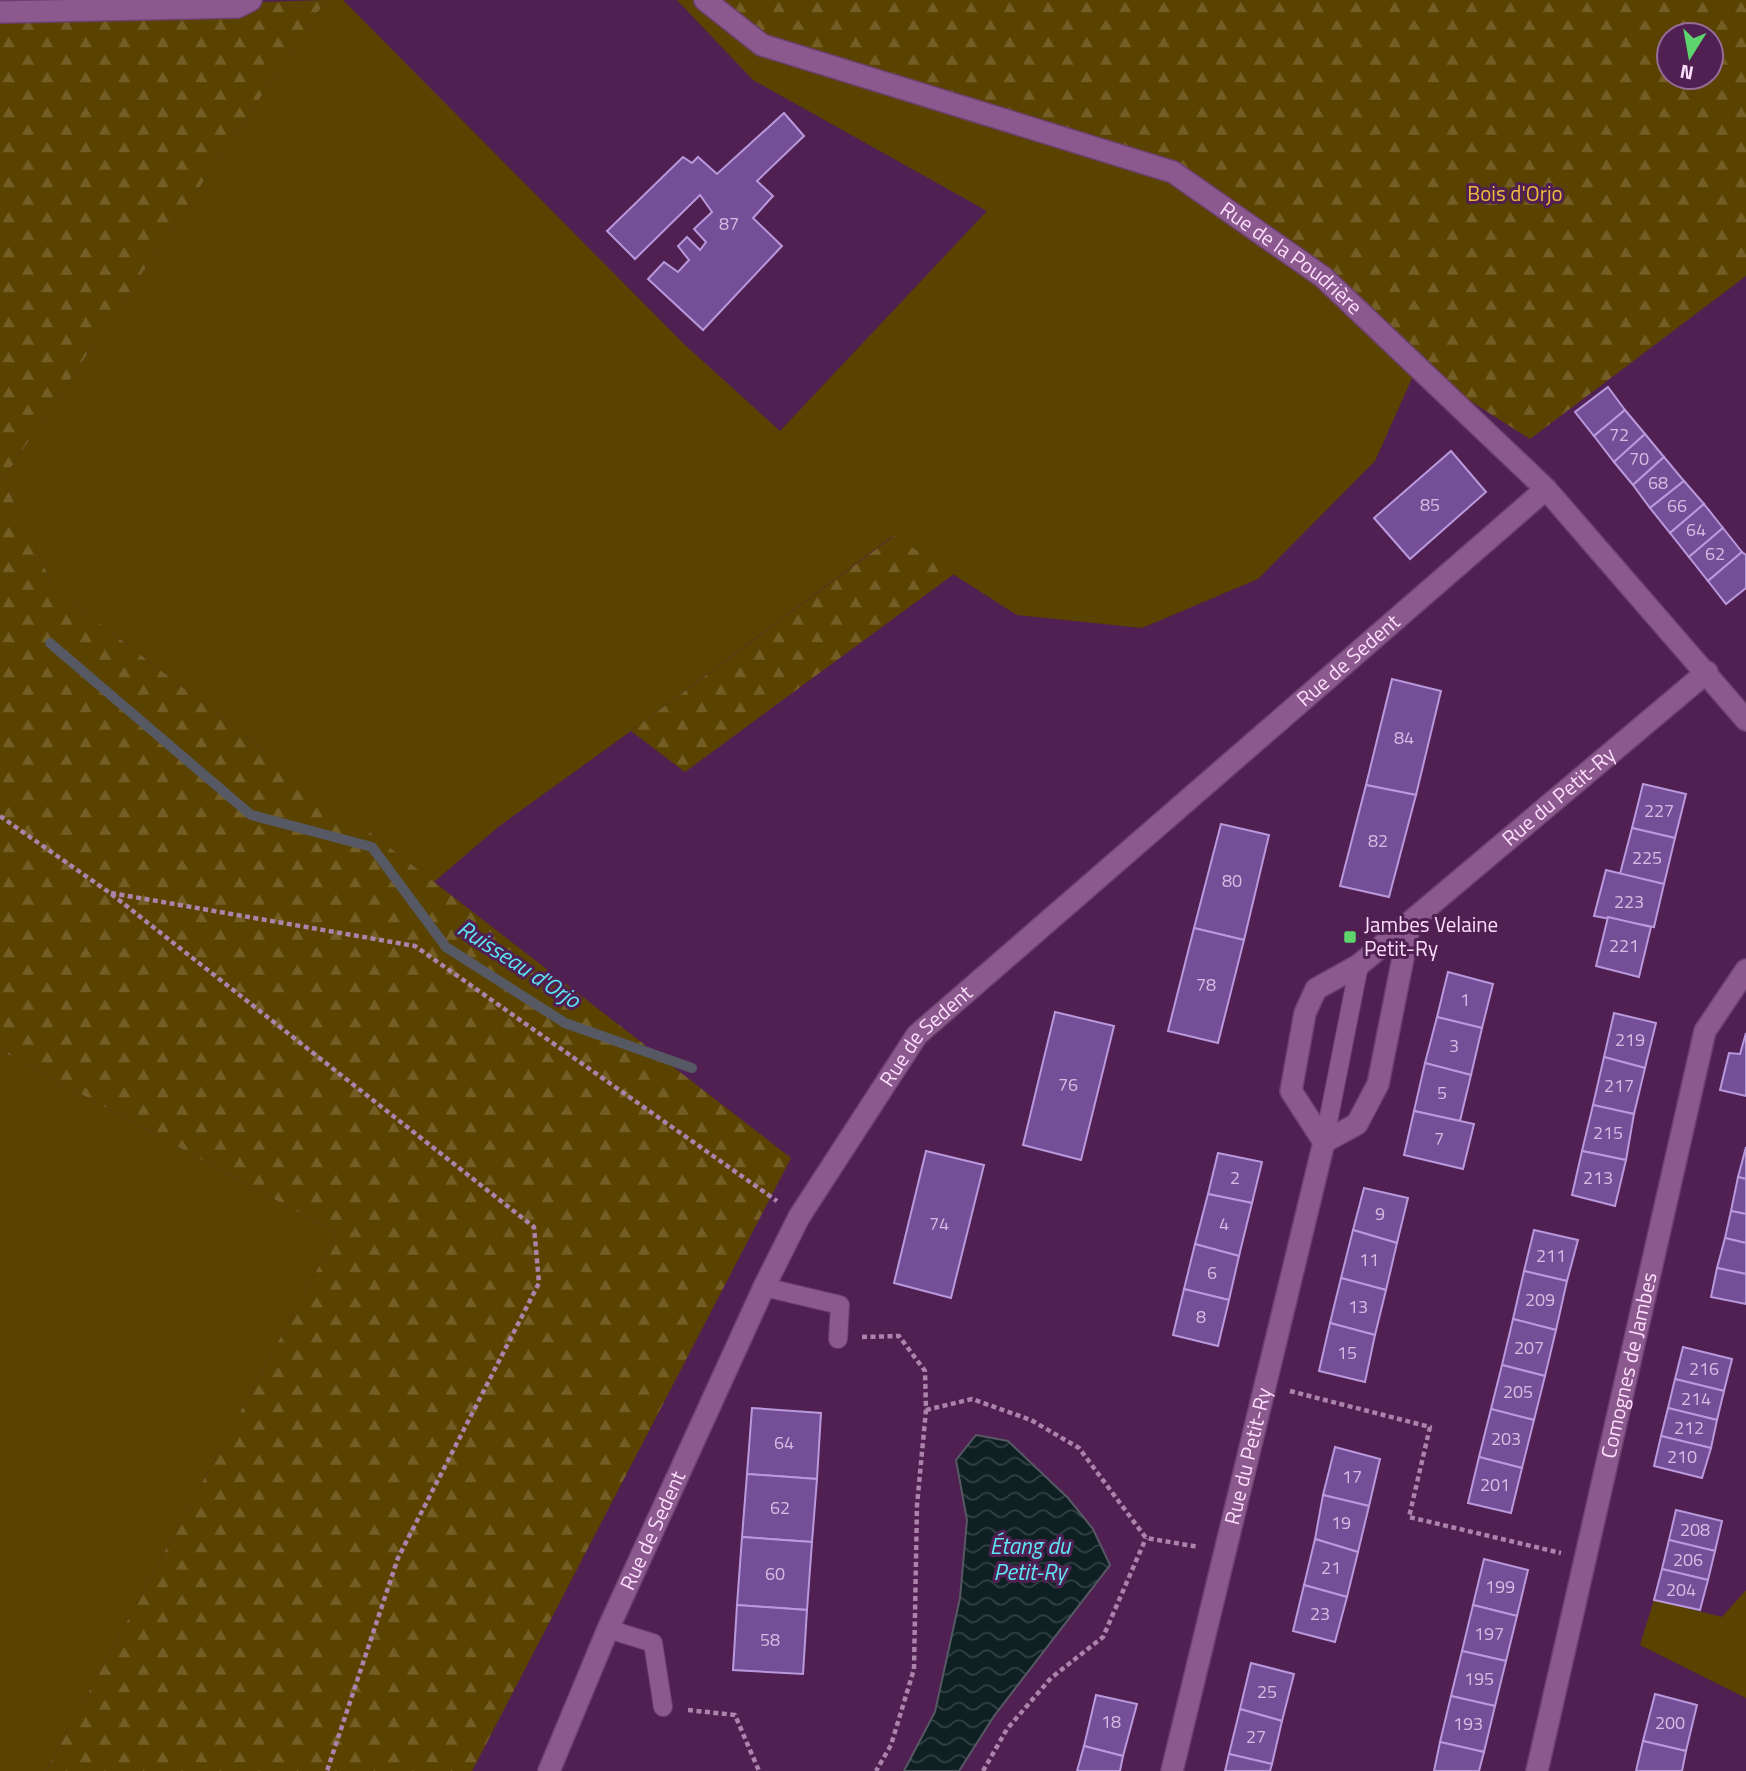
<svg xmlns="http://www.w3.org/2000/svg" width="1746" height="1771" font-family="'Titillium Web',sans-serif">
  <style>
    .green { fill: #5a4300 }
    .forest { fill: url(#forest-firs); fill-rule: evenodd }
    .water { fill: url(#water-waves); stroke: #565964; stroke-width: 2 }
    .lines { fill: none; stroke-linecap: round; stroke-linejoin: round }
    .stream { stroke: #565964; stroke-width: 10 }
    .building { fill: #744f98; stroke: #b999dc; stroke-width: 2 }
    .service-casing { stroke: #6c416e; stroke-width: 20 }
    .minor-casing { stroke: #6c416e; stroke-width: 24 }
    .path { stroke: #aa84ab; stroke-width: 4.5; stroke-dasharray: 5 3.5; stroke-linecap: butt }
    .service { stroke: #8c598e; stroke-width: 18 }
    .minor { stroke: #8c598e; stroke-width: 21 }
    .poi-dot { fill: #5ed56c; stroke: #502052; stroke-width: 2.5 }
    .labels { text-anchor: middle; stroke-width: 6; stroke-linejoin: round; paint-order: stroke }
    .number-label { font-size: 18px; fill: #d9bae2 }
    .park-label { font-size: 21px; fill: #eebc3d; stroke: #502052 }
    .street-label { font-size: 21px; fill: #fbdefb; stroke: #502052 }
    .poi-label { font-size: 21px; fill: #fbdefb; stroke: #502052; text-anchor: start }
    .water-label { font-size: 23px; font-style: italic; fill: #5de5f5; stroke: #502052 }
  </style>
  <defs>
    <pattern id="forest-firs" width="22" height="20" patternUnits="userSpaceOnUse" patternTransform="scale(1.75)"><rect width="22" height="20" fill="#5a4300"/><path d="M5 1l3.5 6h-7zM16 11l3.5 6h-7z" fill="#735e26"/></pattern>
    <pattern id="water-waves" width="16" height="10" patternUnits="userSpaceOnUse" patternTransform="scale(1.75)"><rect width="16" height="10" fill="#0f2023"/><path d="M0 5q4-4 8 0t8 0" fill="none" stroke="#334044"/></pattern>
  </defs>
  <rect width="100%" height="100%" fill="#502052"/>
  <!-- green -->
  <g class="green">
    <polygon points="326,0 343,0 684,344 780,431 987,211 753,80 677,0 705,0 1173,172 1323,277 1417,367 1375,461 1258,579 1142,628 1017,615 893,536 631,731 498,827 434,882 54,588 3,479"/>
    <polygon points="0,1050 337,1233 46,1771 0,1771"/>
    <polygon points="1746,1590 1746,1698 1640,1645 1654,1600 1722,1617"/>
  </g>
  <!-- forest -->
  <g class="forest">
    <polygon points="0,0 27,0 22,9 326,0 3,479 54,588 791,1158 472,1771 46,1771 337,1233 0,1050"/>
    <path d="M706 0H1746V276L1530 439 1417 367 1323 277 1173 172 762 45ZM1669 35H1711V77H1669Z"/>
    <polygon points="894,536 954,574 685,772 631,731"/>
  </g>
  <!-- water -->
  <polygon class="water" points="976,1435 1008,1441 1068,1498 1093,1529 1110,1565 994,1716 959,1771 904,1771 935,1712 960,1598 967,1520 956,1460"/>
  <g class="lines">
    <!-- stream -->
    <polyline class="stream" points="50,643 251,815 372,847 446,947 565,1023 692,1068"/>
  </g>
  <!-- building -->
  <g class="building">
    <polygon points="784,113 804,136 757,181 773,196 753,218 782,246 703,330 648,279 664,262 678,272 689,260 678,246 687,237 700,250 706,242 694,229 712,212 700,195 635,259 607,231 683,157 692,163 698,157 717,174"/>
    <polygon points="1608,387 1625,410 1594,436 1575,412"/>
    <polygon points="1625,410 1645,434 1614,462 1594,436"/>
    <polygon points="1645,434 1664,457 1633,485 1614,462"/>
    <polygon points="1451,451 1486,492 1410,559 1374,518"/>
    <polygon points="1664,457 1684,481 1650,508 1633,485"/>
    <polygon points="1684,481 1704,504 1670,533 1650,508"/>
    <polygon points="1704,504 1723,528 1689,557 1670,533"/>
    <polygon points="1723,528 1742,552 1708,581 1689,557"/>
    <polygon points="1742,552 1746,555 1746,588 1726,604 1708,581"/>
    <polygon points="1392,679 1441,691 1416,795 1366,785"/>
    <polygon points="1643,784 1686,794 1675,838 1632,828"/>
    <polygon points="1366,785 1416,795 1389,897 1340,886"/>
    <polygon points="1221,824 1269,835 1244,940 1194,928"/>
    <polygon points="1632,828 1675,838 1664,884 1620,874"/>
    <polygon points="1606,870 1664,884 1654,927 1594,916"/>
    <polygon points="1608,917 1651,927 1639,977 1596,966"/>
    <polygon points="1194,928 1244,940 1218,1043 1168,1031"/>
    <polygon points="1448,972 1493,984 1482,1028 1437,1017"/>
    <polygon points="1055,1012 1114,1026 1081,1160 1023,1145"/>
    <polygon points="1614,1013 1656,1023 1645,1068 1604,1057"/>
    <polygon points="1437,1017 1482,1028 1471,1075 1425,1063"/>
    <polygon points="1746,1033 1746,1096 1720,1090 1729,1053 1740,1054"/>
    <polygon points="1604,1057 1645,1068 1634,1114 1593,1105"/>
    <polygon points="1425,1063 1471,1075 1460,1121 1414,1111"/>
    <polygon points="1593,1105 1634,1114 1626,1160 1582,1151"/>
    <polygon points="1414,1111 1474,1124 1463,1169 1404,1155"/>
    <polygon points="1746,1147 1746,1179 1738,1177"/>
    <polygon points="926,1151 984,1165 951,1298 894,1283"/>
    <polygon points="1582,1151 1626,1160 1615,1206 1572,1195"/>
    <polygon points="1218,1153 1262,1162 1252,1203 1208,1194"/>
    <polygon points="1738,1177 1746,1179 1746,1214 1731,1211"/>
    <polygon points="1364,1188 1408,1198 1397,1243 1353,1230"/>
    <polygon points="1208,1194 1252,1203 1239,1256 1195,1244"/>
    <polygon points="1731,1211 1746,1214 1746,1243 1725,1238"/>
    <polygon points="1353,1230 1397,1243 1386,1290 1341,1278"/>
    <polygon points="1534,1230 1578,1240 1567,1281 1524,1271"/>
    <polygon points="1725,1238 1746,1243 1746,1274 1717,1268"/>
    <polygon points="1195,1244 1239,1256 1229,1300 1184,1289"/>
    <polygon points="1717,1268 1746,1274 1746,1304 1711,1297"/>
    <polygon points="1524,1271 1567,1281 1556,1330 1513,1319"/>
    <polygon points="1341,1278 1386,1290 1375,1335 1330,1323"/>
    <polygon points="1184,1289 1229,1300 1218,1346 1173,1335"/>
    <polygon points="1513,1319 1556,1330 1545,1376 1502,1365"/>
    <polygon points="1330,1323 1375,1335 1365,1382 1319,1371"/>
    <polygon points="1683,1347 1732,1359 1724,1391 1675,1379"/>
    <polygon points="1502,1365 1545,1376 1534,1420 1491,1409"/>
    <polygon points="1675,1379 1724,1391 1717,1420 1668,1408"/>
    <polygon points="752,1408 821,1413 817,1479 747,1474"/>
    <polygon points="1668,1408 1717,1420 1711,1448 1661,1436"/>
    <polygon points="1491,1409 1534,1420 1522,1468 1479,1457"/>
    <polygon points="1661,1436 1711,1448 1702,1478 1654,1466"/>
    <polygon points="1335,1447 1380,1459 1369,1506 1323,1495"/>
    <polygon points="1479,1457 1522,1468 1511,1513 1468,1503"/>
    <polygon points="747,1474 817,1479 812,1542 742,1537"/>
    <polygon points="1323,1495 1369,1506 1358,1552 1315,1539"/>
    <polygon points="1676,1510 1722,1521 1715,1551 1669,1540"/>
    <polygon points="742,1537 812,1542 807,1610 737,1605"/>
    <polygon points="1315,1539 1358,1552 1347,1597 1304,1585"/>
    <polygon points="1669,1540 1715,1551 1708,1580 1662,1569"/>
    <polygon points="1484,1559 1528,1570 1517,1616 1473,1605"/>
    <polygon points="1662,1569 1708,1580 1700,1610 1654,1600"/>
    <polygon points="1304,1585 1347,1597 1335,1642 1293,1631"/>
    <polygon points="737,1605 807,1610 803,1674 733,1670"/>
    <polygon points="1473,1605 1517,1616 1506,1661 1462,1651"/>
    <polygon points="1462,1651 1506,1661 1495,1706 1451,1696"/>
    <polygon points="1251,1663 1294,1674 1282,1721 1240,1709"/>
    <polygon points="1655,1694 1697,1705 1686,1751 1643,1741"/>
    <polygon points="1096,1695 1137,1704 1123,1756 1084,1746"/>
    <polygon points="1451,1696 1495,1706 1484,1752 1440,1742"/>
    <polygon points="1240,1709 1282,1721 1272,1764 1229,1754"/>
    <polygon points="1643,1741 1686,1751 1682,1771 1636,1771"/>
    <polygon points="1440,1742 1484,1752 1479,1771 1434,1771"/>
    <polygon points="1084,1746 1123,1756 1120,1771 1077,1771"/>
    <polygon points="1229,1754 1272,1764 1270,1771 1225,1771"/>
  </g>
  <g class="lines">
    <defs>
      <g id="service">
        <polyline points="1324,1142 1359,965"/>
        <polyline points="764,1287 840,1305 838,1339"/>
        <polyline points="608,1629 653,1643 663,1707"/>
      </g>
      <g id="minor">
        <path id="s1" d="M705 0 762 45 1173 172 1323 277 1546 489 1746 720"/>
        <polyline points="0,12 237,7 251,0"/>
        <polyline points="1324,1142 1357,1124 1378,1084 1410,923"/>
        <path id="s2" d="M549 1771 608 1629 764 1287 799 1217 917 1035 1546 489"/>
        <path id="s3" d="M1172 1771 1324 1142 1291 1091 1305 1013 1316 989 1359 965 1707 672"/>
        <path id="s4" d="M1537 1771 1705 1031 1746 970"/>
      </g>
    </defs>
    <!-- service casing -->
    <use href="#service" class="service-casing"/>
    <!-- minor casing -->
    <use href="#minor" class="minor-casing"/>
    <!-- path -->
    <g class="path">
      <polyline points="0,816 110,893 534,1227 539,1283 398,1558 327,1771"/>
      <polyline points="111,893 415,946 777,1201"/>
      <polyline points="862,1337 899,1336 925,1371 926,1410 917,1505 914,1669 891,1745 876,1771"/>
      <polyline points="1290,1391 1430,1427 1409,1517 1561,1553"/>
      <polyline points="926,1410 972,1399 1031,1420 1079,1448 1146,1538 1199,1547"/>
      <polyline points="688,1710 735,1715 759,1771"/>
      <polyline points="983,1771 1007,1729 1051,1678 1103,1637 1146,1538"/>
    </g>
    <!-- service -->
    <use href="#service" class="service"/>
    <!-- minor -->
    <use href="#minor" class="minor"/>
  </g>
  <!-- markers -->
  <rect class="poi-dot" x="1343" y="930" width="14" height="14" rx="3.5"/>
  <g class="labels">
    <!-- number labels -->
    <g class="number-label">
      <text x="729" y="230">87</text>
      <text x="1619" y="441">72</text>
      <text x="1639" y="465">70</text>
      <text x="1658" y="489">68</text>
      <text x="1430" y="511">85</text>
      <text x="1677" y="512">66</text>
      <text x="1696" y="536">64</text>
      <text x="1715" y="560">62</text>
      <text x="1404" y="744">84</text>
      <text x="1659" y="817">227</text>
      <text x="1378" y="847">82</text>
      <text x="1647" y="864">225</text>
      <text x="1232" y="887">80</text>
      <text x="1629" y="908">223</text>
      <text x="1624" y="952">221</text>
      <text x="1206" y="991">78</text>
      <text x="1465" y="1006">1</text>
      <text x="1630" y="1046">219</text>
      <text x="1454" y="1052">3</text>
      <text x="1068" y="1091">76</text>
      <text x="1619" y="1092">217</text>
      <text x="1442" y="1099">5</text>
      <text x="1608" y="1139">215</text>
      <text x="1439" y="1145">7</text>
      <text x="1235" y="1184">2</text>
      <text x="1598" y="1184">213</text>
      <text x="1380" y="1220">9</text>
      <text x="939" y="1230">74</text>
      <text x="1224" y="1230">4</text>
      <text x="1551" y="1262">211</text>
      <text x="1369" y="1266">11</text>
      <text x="1212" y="1279">6</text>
      <text x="1540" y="1306">209</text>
      <text x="1358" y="1313">13</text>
      <text x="1201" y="1323">8</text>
      <text x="1529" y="1354">207</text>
      <text x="1347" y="1359">15</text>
      <text x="1704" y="1375">216</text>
      <text x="1518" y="1398">205</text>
      <text x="1696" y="1405">214</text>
      <text x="1689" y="1434">212</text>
      <text x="1506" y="1445">203</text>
      <text x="784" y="1449">64</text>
      <text x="1682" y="1463">210</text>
      <text x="1352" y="1483">17</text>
      <text x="1495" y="1491">201</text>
      <text x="780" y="1514">62</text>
      <text x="1341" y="1529">19</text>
      <text x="1695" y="1536">208</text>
      <text x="1688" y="1566">206</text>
      <text x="1331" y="1574">21</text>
      <text x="775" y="1580">60</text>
      <text x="1500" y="1593">199</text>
      <text x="1681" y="1596">204</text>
      <text x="1320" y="1620">23</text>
      <text x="1489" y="1640">197</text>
      <text x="770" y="1646">58</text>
      <text x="1479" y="1685">195</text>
      <text x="1267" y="1698">25</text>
      <text x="1111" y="1728">18</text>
      <text x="1670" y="1729">200</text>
      <text x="1468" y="1730">193</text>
      <text x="1256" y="1743">27</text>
    </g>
    <!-- park labels -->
    <g class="park-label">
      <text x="1515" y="201">Bois d'Orjo</text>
    </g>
    <!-- street labels -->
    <g class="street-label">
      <text dy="7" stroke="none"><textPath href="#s1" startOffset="649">Rue de la Poudrière</textPath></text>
      <text dy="7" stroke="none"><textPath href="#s2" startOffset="1396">Rue de Sedent</textPath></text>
      <text dy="7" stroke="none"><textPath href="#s3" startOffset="1124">Rue du Petit-Ry</textPath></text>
      <text dy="7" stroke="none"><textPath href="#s2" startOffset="830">Rue de Sedent</textPath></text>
      <text dy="7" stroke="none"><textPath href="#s4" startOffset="416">Comognes de Jambes</textPath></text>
      <text dy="7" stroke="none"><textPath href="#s3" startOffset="324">Rue du Petit-Ry</textPath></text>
      <text dy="7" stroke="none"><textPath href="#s2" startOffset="262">Rue de Sedent</textPath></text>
    </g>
    <!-- poi labels -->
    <g class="poi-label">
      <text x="1364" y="932">Jambes Velaine<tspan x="1364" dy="24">Petit-Ry</tspan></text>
    </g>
    <!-- water labels -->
    <g class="water-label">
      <text transform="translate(519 964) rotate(33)" y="8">Ruisseau d'Orjo</text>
      <text x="1030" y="1554">Étang du<tspan x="1030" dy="26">Petit-Ry</tspan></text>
    </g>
  </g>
  <!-- north arrow -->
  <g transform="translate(1690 56) rotate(191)"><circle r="33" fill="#502052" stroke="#946c96" stroke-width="2"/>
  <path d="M0-5L12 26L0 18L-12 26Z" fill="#5ed56c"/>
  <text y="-10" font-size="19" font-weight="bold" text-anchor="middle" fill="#fbdefb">N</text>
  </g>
</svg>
